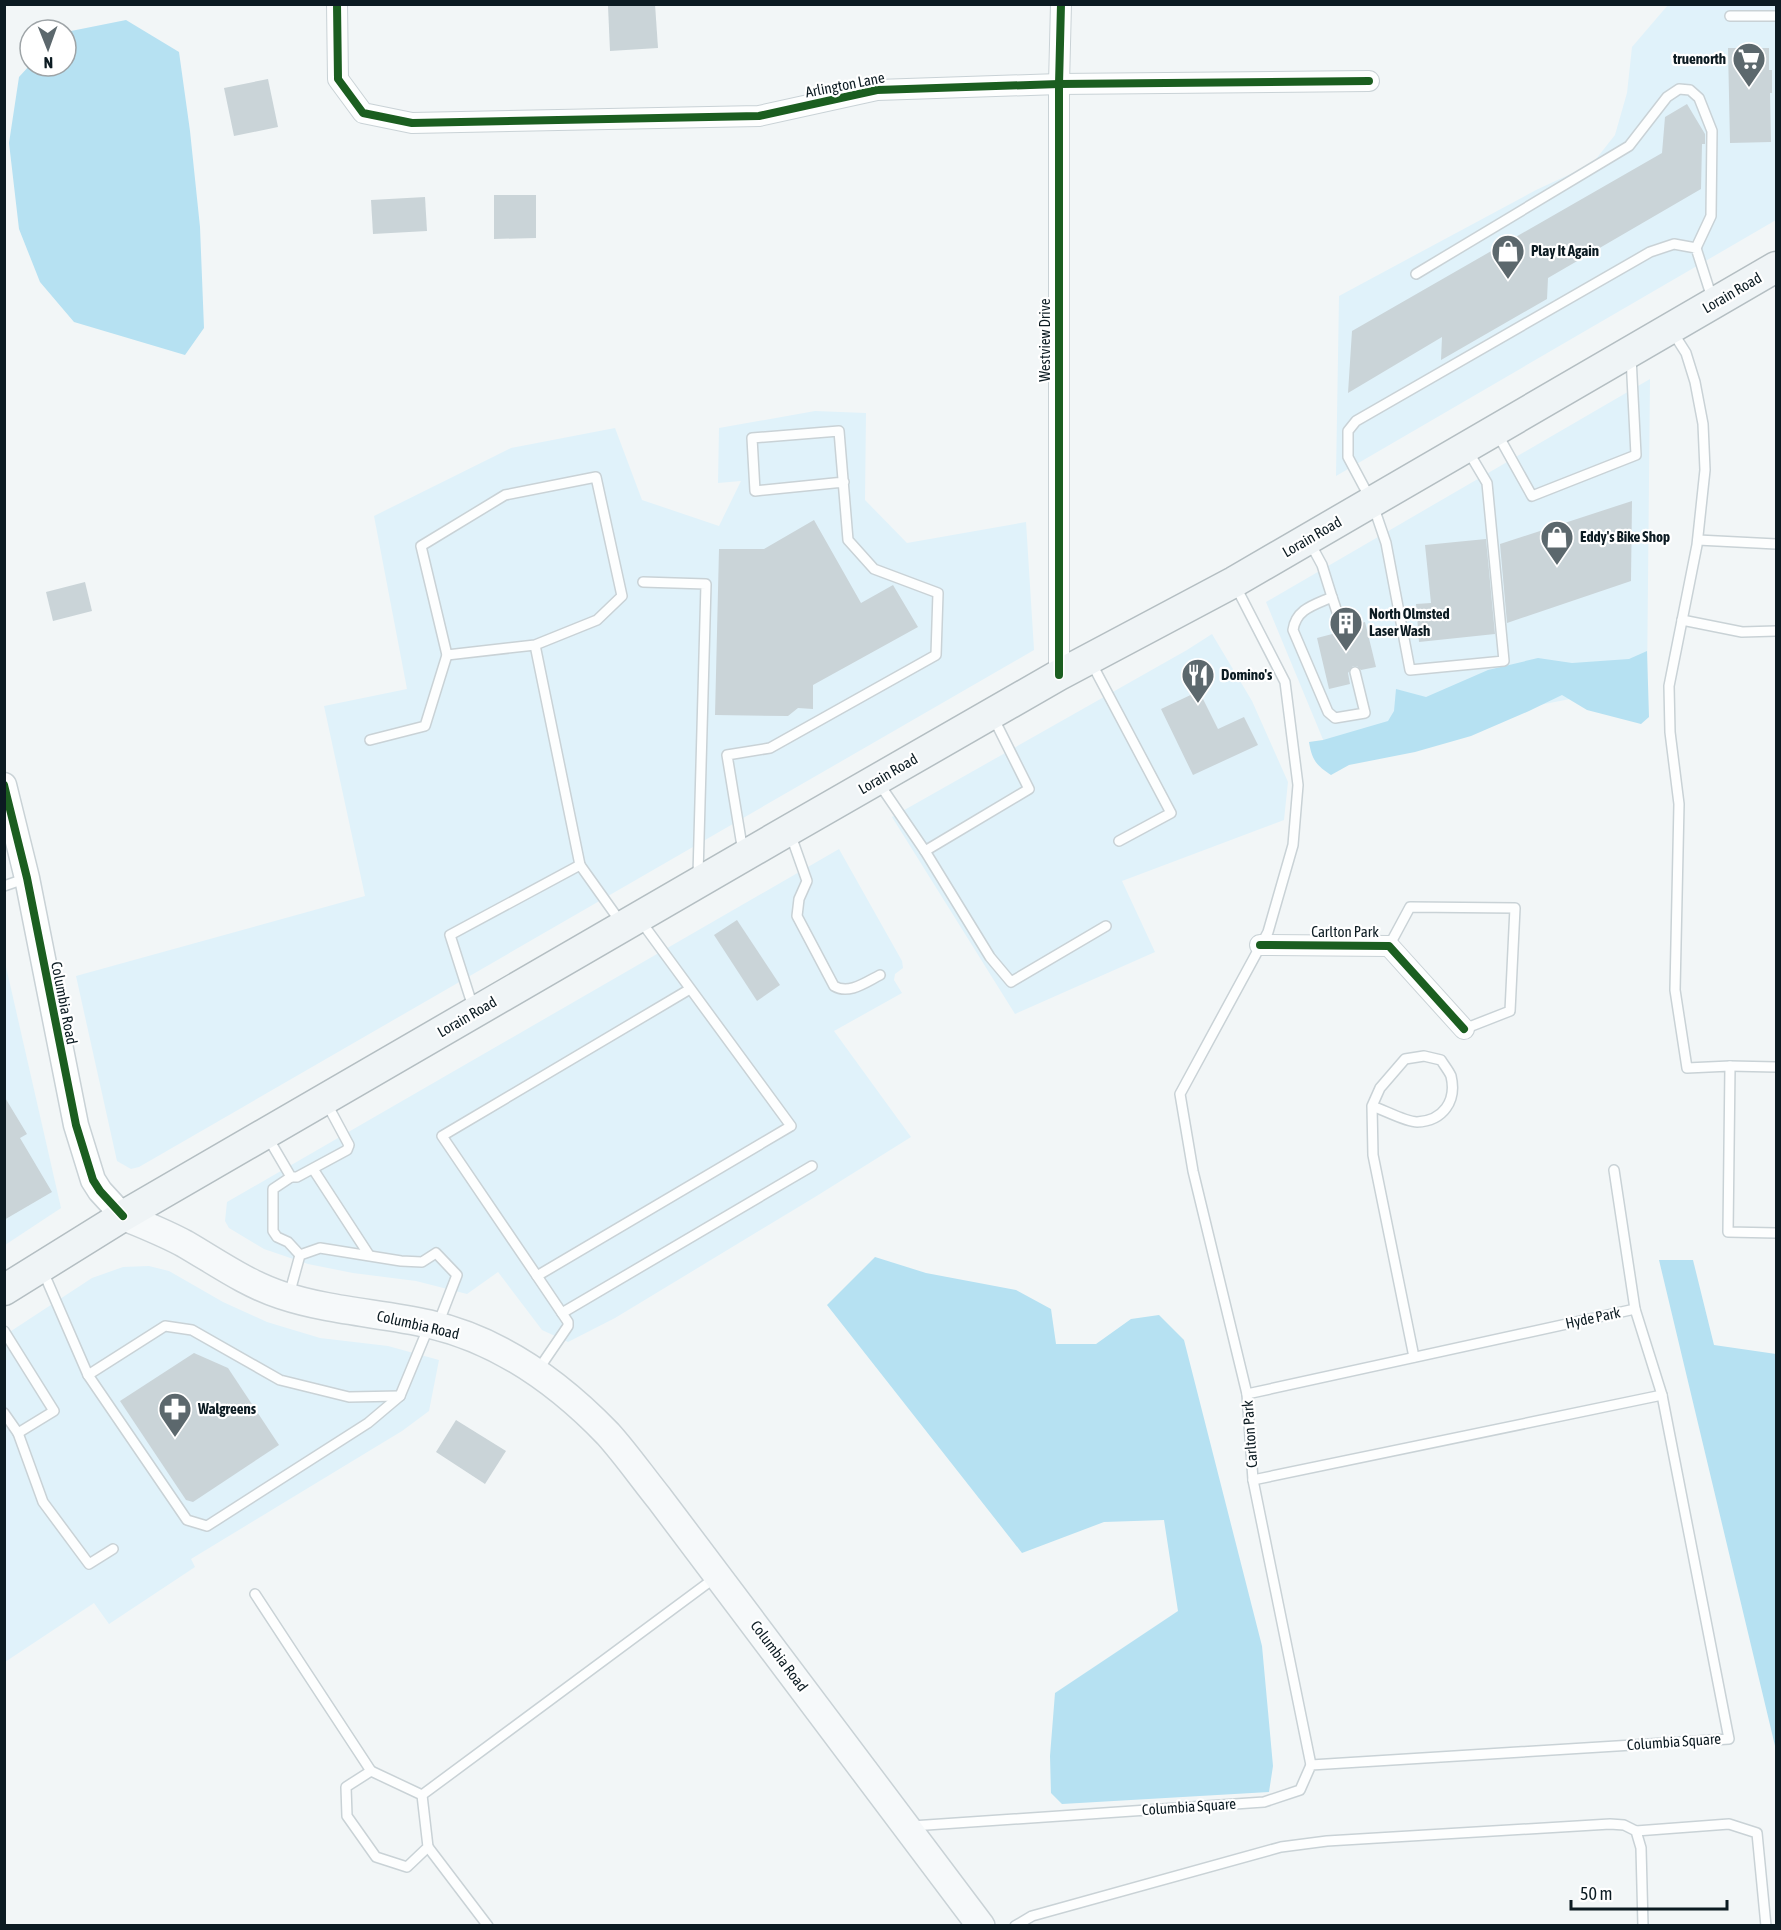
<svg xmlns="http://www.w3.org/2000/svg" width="1781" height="1930" font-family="'Asap Condensed',sans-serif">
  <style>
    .built { fill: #e0f2fa }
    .green { fill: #b6e1f2 }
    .building { fill: #cad4d8 }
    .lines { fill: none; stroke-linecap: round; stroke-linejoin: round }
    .service-casing { stroke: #c9d2d6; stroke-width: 12 }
    .minor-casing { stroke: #c9d2d6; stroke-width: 22 }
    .tertiary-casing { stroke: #c9d2d6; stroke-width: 27 }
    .secondary-casing { stroke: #c9d2d6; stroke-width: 30 }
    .primary-casing { stroke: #b4bec2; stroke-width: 33 }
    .service { stroke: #fdfefe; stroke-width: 9 }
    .minor { stroke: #fdfefe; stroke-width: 20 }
    .tertiary { stroke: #fdfefe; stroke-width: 24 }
    .secondary { stroke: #f6f9fa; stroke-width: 27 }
    .primary { stroke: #eff4f6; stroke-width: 30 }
    .cycleway-casing { stroke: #fff; stroke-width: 11 }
    .cycleway { stroke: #1b5e20; stroke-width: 8 }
    .labels { text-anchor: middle; stroke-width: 4.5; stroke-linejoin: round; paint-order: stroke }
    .poi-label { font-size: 15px; font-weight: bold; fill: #0c1b22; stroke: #fff; text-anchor: start }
    .street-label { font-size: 15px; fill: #0c1b22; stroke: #fff }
  </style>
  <rect width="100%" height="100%" fill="#f2f6f7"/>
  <!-- built -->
  <g class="built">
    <polygon points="1668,5 1776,5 1776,220 1336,476 1339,296 1536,190 1592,164 1615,135 1627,93 1632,47"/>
    <polygon points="1650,379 1647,684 1395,733 1329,754 1266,602"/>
    <polygon points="815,411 866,413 865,500 907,543 1026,522 1034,650 139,1167 131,1169 117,1161 76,976 365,896 324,706 407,689 374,516 511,448 615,428 642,500 719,526 741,481 718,483 719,428"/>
    <polygon points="1212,634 1252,701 1288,782 1284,820 1122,881 1155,952 1015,1014 892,817 1187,650"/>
    <polygon points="839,849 902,961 903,968 895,974 894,980 902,993 834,1031 911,1137 815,1197 615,1318 568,1342 542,1330 498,1272 467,1294 416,1281 353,1273 308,1264 264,1249 229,1228 225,1221 227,1202"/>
    <polygon points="4,958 61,1208 5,1245 4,1245"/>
    <polygon points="149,1266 169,1271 223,1302 267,1322 320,1338 388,1346 439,1360 429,1411 402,1431 191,1559 195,1567 109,1624 94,1603 5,1662 5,1335 92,1278 123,1267"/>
  </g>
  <!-- green -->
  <g class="green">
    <polygon points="126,20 179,52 190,131 200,227 204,328 185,355 74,322 40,282 19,229 9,143 19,77 30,65 66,66 66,32"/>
    <path d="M1647 651 1649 717 1641 724 1587 710 1562 695 1529 711 1471 736 1415 752 1349 765 1331 775C1316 765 1312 760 1309 742L1323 740 1388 721 1394 711 1396 689 1426 697 1488 670 1538 658 1572 663 1629 659Z"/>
    <polygon points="875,1257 926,1273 1016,1290 1051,1309 1056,1344 1096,1344 1131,1319 1159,1315 1184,1340 1262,1646 1273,1766 1269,1792 1062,1804 1051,1793 1050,1756 1055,1693 1178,1611 1164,1520 1104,1522 1022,1553 827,1305"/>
    <polygon points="1659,1260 1693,1260 1714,1345 1776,1354 1776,1750"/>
  </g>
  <!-- building -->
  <g class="building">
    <polygon points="655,4 658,48 610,51 608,6"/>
    <polygon points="1728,48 1769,48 1769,70 1772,70 1772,93 1770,93 1771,142 1730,143"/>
    <polygon points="268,79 278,127 234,136 224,88"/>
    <polygon points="1687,104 1705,134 1705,144 1702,144 1701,189 1548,278 1547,299 1441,360 1442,337 1348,393 1352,331 1662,153 1665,117"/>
    <polygon points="494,195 536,195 536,238 494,239"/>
    <polygon points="425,197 427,231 373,234 371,200"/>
    <polygon points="1632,501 1631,581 1507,623 1500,544"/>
    <polygon points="814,520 861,603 893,585 918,627 813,685 813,709 798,708 788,716 715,715 719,549 764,549"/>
    <polygon points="1486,539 1495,634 1419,642 1416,604 1431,603 1425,545"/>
    <polygon points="85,582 92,611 53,621 46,592"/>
    <polygon points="1365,622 1376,667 1361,670 1357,666 1353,666 1348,673 1350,684 1329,689 1317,638 1336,633 1336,629 1338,632 1344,634 1347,631 1349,626"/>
    <polygon points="1199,691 1218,729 1244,717 1258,745 1193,775 1161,709"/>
    <polygon points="737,920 780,985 757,1001 714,935"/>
    <polygon points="4,1096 27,1134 20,1138 52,1192 4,1220"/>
    <polygon points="194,1353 228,1368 279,1445 193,1502 186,1500 120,1401"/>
    <polygon points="456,1420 506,1451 485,1484 436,1452"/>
  </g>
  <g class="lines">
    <defs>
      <g id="service">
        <polyline points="1730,16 1776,16"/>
        <polyline points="1416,274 1629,146 1667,97 1679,89 1690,90 1699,98 1712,131 1711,216 1696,248"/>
        <polyline points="1672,331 1686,353 1695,382 1703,424 1705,470 1697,545 1669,686 1670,732 1679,804 1675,990 1687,1068 1730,1066 1728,1232 1776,1233"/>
        <polyline points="1498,435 1532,496 1636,455 1631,357"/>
        <polyline points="1468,451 1487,483 1504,661 1410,670 1386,543 1372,502 1348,457 1348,431 1356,421 1650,252 1674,244 1696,248 1712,298"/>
        <polyline points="1698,540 1776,544"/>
        <polyline points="1309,541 1322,565 1332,597"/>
        <polyline points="643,582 706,584 698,875"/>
        <polyline points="1235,585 1285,682 1298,785 1293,845 1268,932 1180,1094 1193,1171 1247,1394 1253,1480 1311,1765"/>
        <polyline points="1682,620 1742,632 1776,631"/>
        <path d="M1342 627 1332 597C1314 605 1296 609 1293 630L1328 712 1335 718 1365 713 1355 672"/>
        <polyline points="535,645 597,620 622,596 596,477 505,495 421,546 447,655 535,645 580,865"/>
        <polyline points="1092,664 1171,813 1119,841"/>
        <polyline points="370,740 425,726 447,655"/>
        <polyline points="878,782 925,851 1029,789 993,717"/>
        <path d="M790 833 807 881 799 899 797 916 834 986C849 995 866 982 880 975"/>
        <polyline points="925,851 990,957 1011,982 1106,926"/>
        <polyline points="743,852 727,755 770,748 936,655 938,593 874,569 848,540 839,431 752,438 755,491 844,482"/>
        <polyline points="4,886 27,878"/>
        <polyline points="640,920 791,1126 537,1276 442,1136 690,989"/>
        <polyline points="1389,946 1410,907 1515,908 1510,1011 1464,1029"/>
        <polyline points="473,1007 450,935 580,865 622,924"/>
        <polyline points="1730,1066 1776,1067"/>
        <path d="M1372 1106C1384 1110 1406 1122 1417 1122 1443 1121 1457 1101 1451 1076 1449 1071 1444 1065 1441 1060L1424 1056 1405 1059 1380 1088 1372 1106 1373 1155 1414 1357"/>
        <polyline points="267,1136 291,1177 297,1177 347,1150 349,1145 327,1104"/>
        <polyline points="313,1169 369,1255"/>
        <polyline points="291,1177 273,1189 273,1231 277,1237 288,1242 300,1255"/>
        <polyline points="42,1269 88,1375 187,1520 207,1526 368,1423 400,1396 429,1326"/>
        <polyline points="537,1276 568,1322 568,1326 538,1370"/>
        <polyline points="289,1295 300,1255 320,1248 401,1261 422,1262 436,1253 457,1275 438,1324"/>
        <polyline points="1635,1309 1662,1395"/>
        <polyline points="562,1313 812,1166"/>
        <polyline points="4,1331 54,1411 18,1433 4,1413"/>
        <polyline points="88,1375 165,1326 192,1330 280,1380 349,1397 400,1396"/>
        <polyline points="1247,1394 1635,1309 1614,1170"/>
        <polyline points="18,1433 43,1502 89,1564 113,1549"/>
        <polyline points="255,1594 371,1771"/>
        <polyline points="422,1795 428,1847 407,1867 376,1857 347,1816 346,1787 371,1771 422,1795 716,1577"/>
        <polyline points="912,1826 1264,1802 1300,1790 1311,1765 1729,1739 1662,1395 1253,1480"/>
        <polyline points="1636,1831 1729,1824 1757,1833 1766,1926"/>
        <polyline points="428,1847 488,1926"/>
        <polyline points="1015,1926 1032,1916 1281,1847 1327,1841 1610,1824 1624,1825 1636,1831 1641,1848 1643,1926"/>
      </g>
      <g id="minor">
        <polyline points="337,4 338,79 363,113 412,123 759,116 877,90 1059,84 1369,81"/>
        <polyline points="1059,675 1059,84 1061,4"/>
        <polyline points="1260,945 1389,946 1464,1029"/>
      </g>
      <polyline id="tertiary" points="4,785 27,878 76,1125 93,1180 100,1191 123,1216"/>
      <path id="secondary" d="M123 1216C144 1225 165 1233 185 1244 216 1262 247 1284 281 1295 329 1311 380 1313 429 1324 499 1340 559 1383 608 1434 626 1454 642 1477 659 1498L981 1926"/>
      <polyline id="primary" points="4,1290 123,1216 789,830 1059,675 1234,582 1776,267"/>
    </defs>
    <!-- service casing -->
    <use href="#service" class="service-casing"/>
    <!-- minor casing -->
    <use href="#minor" class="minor-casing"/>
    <!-- tertiary casing -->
    <use href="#tertiary" class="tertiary-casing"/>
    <!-- secondary casing -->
    <use href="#secondary" class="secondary-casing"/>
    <!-- primary casing -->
    <use href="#primary" class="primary-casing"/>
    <!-- service -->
    <use href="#service" class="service"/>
    <!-- minor -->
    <use href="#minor" class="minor"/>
    <!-- tertiary -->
    <use href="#tertiary" class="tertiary"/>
    <!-- secondary -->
    <use href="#secondary" class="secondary"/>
    <!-- primary -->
    <use href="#primary" class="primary"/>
    <defs>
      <g id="cycleway">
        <polyline points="337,4 338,79 363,113 412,123 759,116 877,90 1059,84 1369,81"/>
        <polyline points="1059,675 1059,84 1061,4"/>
        <polyline points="4,785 27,878 76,1125 93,1180 100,1191 123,1216"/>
        <polyline points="1260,945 1389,946 1464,1029"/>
      </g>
    </defs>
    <!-- cycleway casing -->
    <use href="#cycleway" class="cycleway-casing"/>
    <!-- cycleway -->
    <use href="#cycleway" class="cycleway"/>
  </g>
  <!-- icons -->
  <defs>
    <symbol id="supermarket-pin" viewBox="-11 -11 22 30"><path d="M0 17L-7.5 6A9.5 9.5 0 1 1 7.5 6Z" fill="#5c686d" stroke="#fff"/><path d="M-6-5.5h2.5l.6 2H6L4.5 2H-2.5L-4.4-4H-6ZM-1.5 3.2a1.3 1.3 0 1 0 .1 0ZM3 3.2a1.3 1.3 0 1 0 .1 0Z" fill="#fff"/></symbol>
    <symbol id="shop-pin" viewBox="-11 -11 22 30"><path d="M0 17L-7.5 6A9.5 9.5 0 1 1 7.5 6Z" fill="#5c686d" stroke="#fff"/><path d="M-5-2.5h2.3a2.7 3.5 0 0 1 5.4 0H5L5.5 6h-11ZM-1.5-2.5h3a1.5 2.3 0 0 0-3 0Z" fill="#fff"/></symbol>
    <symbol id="building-pin" viewBox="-11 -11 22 30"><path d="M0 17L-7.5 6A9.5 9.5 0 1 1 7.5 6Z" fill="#5c686d" stroke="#fff"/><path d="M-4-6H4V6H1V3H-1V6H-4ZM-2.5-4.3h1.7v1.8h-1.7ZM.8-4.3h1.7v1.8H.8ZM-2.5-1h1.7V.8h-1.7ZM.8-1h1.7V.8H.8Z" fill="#fff"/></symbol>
    <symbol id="restaurant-pin" viewBox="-11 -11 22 30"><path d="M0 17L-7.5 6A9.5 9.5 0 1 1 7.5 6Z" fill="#5c686d" stroke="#fff"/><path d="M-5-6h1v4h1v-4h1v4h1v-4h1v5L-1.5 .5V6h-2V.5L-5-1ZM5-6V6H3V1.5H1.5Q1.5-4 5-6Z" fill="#fff"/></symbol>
    <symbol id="pharmacy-pin" viewBox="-11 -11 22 30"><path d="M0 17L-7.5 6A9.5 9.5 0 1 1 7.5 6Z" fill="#5c686d" stroke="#fff"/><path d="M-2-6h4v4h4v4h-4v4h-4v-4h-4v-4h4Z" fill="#fff"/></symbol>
  </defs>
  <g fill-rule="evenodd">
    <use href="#supermarket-pin" x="1730" y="40" width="38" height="52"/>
    <use href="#shop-pin" x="1489" y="232" width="38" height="52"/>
    <use href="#shop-pin" x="1538" y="518" width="38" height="52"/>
    <use href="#building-pin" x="1327" y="604" width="38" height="52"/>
    <use href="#restaurant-pin" x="1179" y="656" width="38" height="52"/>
    <use href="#pharmacy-pin" x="156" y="1390" width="38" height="52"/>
  </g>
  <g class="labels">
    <!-- poi labels -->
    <g class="poi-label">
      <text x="1726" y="64" text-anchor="end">truenorth</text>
      <text x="1531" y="256">Play It Again</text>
      <text x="1580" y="542">Eddy's Bike Shop</text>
      <text x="1369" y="619">North Olmsted<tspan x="1369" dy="17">Laser Wash</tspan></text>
      <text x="1221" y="680">Domino's</text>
      <text x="198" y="1414">Walgreens</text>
    </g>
    <!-- street labels -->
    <g class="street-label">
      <text transform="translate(845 85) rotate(-11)" y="5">Arlington Lane</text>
      <text transform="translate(1732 293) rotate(-30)" y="5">Lorain Road</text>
      <text transform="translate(1045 340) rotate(-90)" y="5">Westview Drive</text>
      <text transform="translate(1312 537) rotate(-30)" y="5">Lorain Road</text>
      <text transform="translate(888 774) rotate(-30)" y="5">Lorain Road</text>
      <text x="1345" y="937">Carlton Park</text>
      <text transform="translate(64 1003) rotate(79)" y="5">Columbia Road</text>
      <text transform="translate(467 1017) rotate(-30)" y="5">Lorain Road</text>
      <text transform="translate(1593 1318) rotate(-12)" y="5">Hyde Park</text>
      <text transform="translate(418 1325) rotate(13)" y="5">Columbia Road</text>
      <text transform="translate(1250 1434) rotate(-94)" y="5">Carlton Park</text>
      <text transform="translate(779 1656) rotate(53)" y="5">Columbia Road</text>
      <text transform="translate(1674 1742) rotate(-4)" y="5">Columbia Square</text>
      <text transform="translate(1189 1807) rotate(-4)" y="5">Columbia Square</text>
    </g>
  </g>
  <!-- border -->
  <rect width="1781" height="1930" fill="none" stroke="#0c1b22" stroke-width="12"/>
  <!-- north arrow -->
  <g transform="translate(48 48) rotate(179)"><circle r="28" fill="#ffffff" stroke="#9ea4a7" stroke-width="1.5"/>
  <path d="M0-4.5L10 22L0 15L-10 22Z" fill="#5c686d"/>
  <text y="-9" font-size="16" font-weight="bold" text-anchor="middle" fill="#0c1b22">N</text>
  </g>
  <!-- scale -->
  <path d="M1571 1900v9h156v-9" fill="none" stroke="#0c1b22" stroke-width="3"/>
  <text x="1580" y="1900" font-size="18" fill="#0c1b22" stroke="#ffffff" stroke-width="4.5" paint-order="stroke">50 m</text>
</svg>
